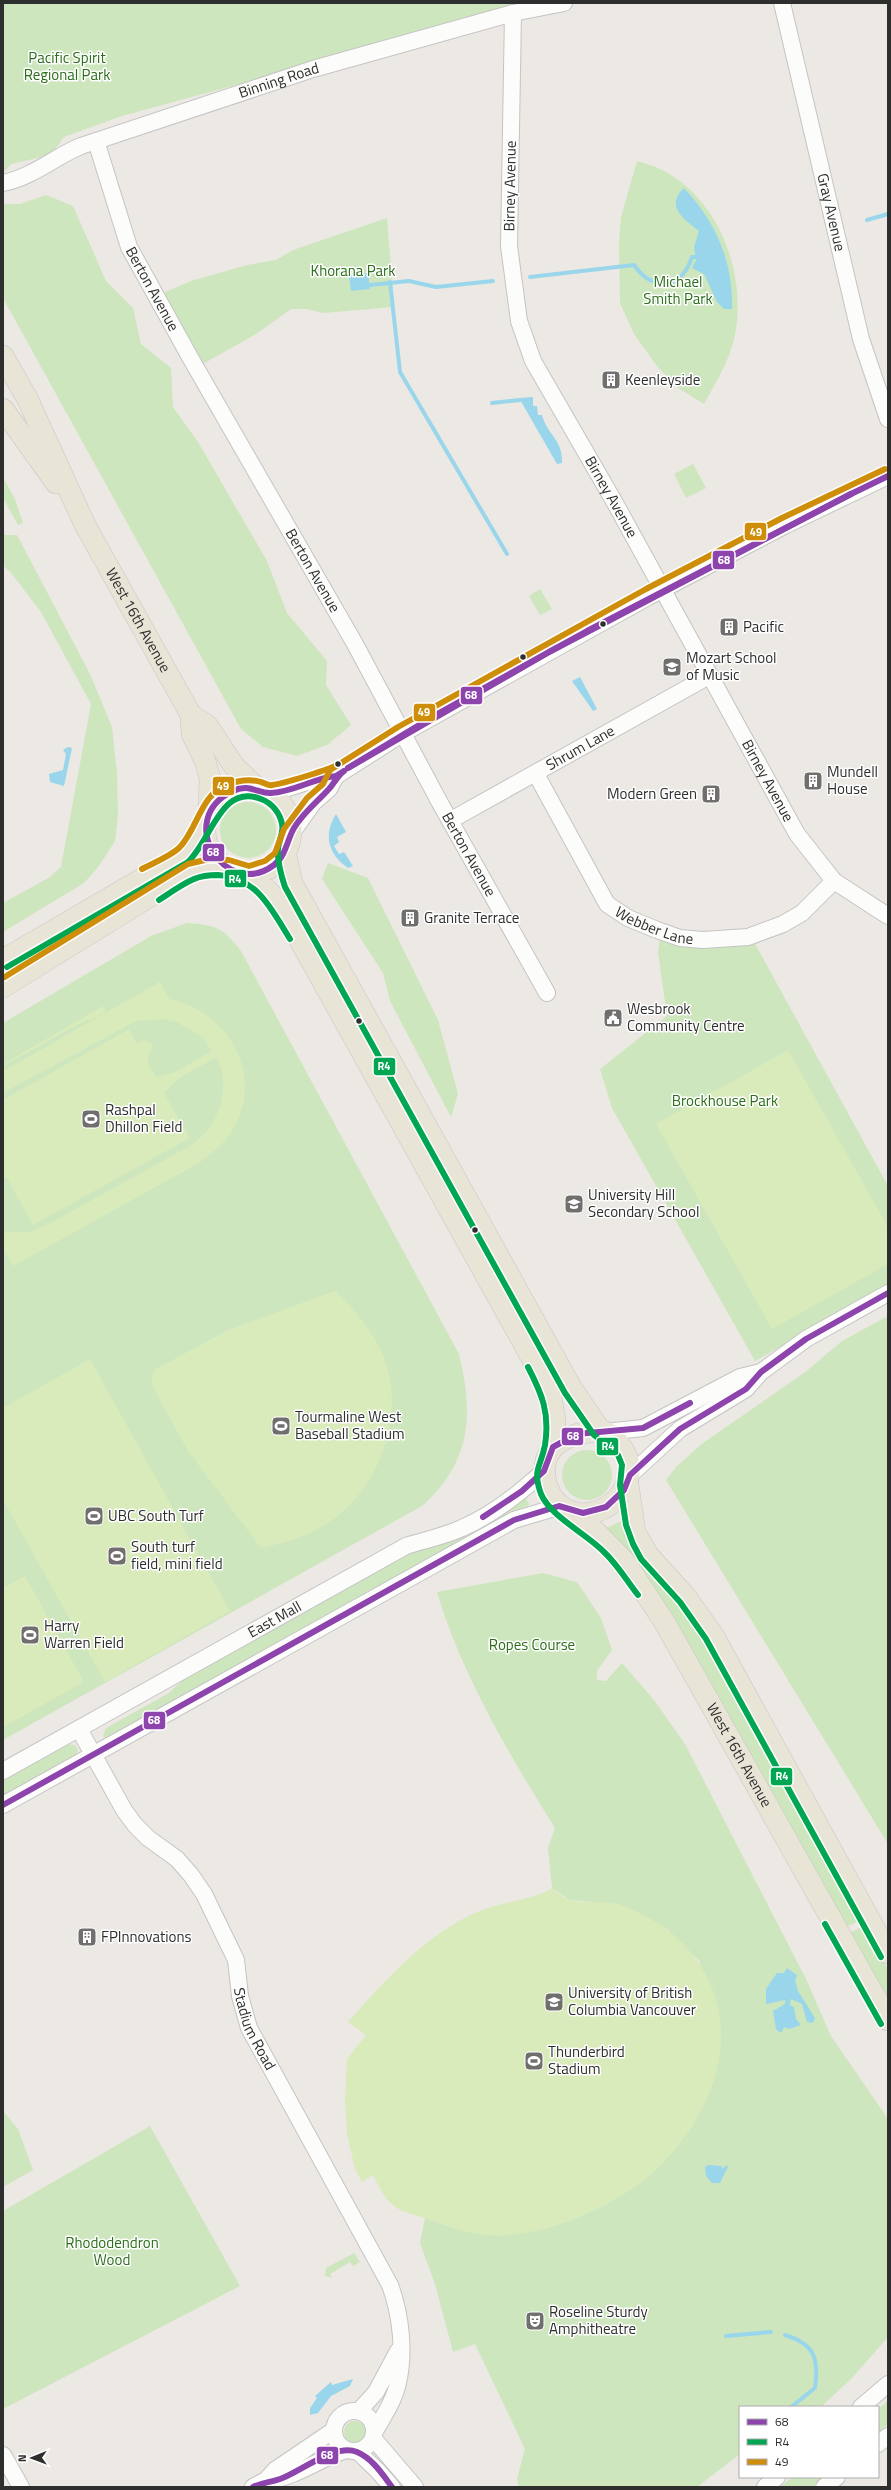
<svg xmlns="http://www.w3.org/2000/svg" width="891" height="2490" font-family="'Titillium Web',sans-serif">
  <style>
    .green { fill: #cee6be }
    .pitch { fill: #d9eabb }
    .water { fill: #99d6ec }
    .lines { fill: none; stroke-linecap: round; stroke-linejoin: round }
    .stream { stroke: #99d6ec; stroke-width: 4 }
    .minor-casing { stroke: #c5c4c5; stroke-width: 18 }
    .major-casing { stroke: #c6c5c4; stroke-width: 22 }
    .minor { stroke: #fcfcfb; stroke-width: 16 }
    .major { stroke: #e8e4d6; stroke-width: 21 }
    .bus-1-casing { stroke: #fff; stroke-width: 9 }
    .bus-2-casing { stroke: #fff; stroke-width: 9 }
    .bus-3-casing { stroke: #fff; stroke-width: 9 }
    .bus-1 { stroke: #8e44ad; stroke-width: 6 }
    .bus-2 { stroke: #00a651; stroke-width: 6 }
    .bus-3 { stroke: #cf8e09; stroke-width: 6 }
    .bus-dot { fill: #2e2e2e; stroke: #fff; stroke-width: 1.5 }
    .labels { text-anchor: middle; stroke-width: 3; stroke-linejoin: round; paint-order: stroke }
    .park-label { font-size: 15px; fill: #2c6e1b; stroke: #fff }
    .street-label { font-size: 15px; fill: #2e2e2e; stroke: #fff }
    .poi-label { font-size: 15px; fill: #2e2e2e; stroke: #fff; text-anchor: start }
    .line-badge { stroke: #fff; stroke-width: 1.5 }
    .badge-label { font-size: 11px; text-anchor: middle; font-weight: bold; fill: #fff }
  </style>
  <rect width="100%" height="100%" fill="#ece8e4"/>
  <!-- green -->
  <g class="green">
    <polygon points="3,3 538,3 122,116 64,137 51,155 11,164 3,173"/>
    <path d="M637 161C645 164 653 165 660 169 719 197 747 274 735 335 730 360 716 382 704 404L678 388 657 366 634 334 620 303 619 243 621 217Z"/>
    <polygon points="46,195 73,206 106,281 133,308 141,344 171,368 173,407 198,442 267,561 287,613 327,661 326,685 351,725 327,745 297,756 263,747 241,729 3,298 3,204 20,204"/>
    <polygon points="387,218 394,307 323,313 307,309 291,309 256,334 201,365 163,293 191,281 247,265 276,260 293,250"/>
    <polygon points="693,464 706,488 686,498 674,474"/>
    <polygon points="3,477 15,499 23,523 18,525 3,498"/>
    <polygon points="3,526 5,535 17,535 90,674 112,727 117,773 118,815 115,841 99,866 84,883 3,932 3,903 50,877 61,867 91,704 41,612 12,574 3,565"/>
    <polygon points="540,589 552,609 540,615 529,596"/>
    <circle cx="248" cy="830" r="28"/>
    <polygon points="328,863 368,878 438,1020 458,1094 451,1117 390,1001 383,973 322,879"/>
    <path d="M187 923C217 925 223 928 241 951L459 1354C474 1415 471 1462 422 1506L3 1740V1023L151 936Z"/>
    <polygon points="660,936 753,940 888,1186 888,1286 755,1361 612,1108 600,1069 667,1016 658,953"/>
    <polygon points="888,1316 888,1844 666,1480 676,1467 703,1443 804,1373 842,1341"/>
    <circle cx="587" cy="1475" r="25"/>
    <polygon points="526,1498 529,1505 514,1511 107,1739 103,1736 106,1728 169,1693 189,1674 384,1565"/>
    <path d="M621 1521C629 1556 655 1574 677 1601 685 1610 692 1621 699 1631L861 1920 843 1929 607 1528Z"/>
    <path d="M543 1573 577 1582 601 1618 612 1650 597 1671V1680L606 1681 622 1663 654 1700 685 1744 806 1979 831 2036 888 2119V2337L852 2378 821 2407H740V2454L697 2487H519L517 2479 525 2449 475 2344 453 2352 435 2284 420 2243 425 2218 394 2206 381 2189 699 1968 700 1962 667 1929 616 1904 570 1900 552 1888 548 1848 555 1828C510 1756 461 1674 437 1592Z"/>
    <polygon points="65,1744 75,1745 78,1750 77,1755 3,1797 3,1778"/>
    <polygon points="863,1926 888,1969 888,2010 846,1935"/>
    <polygon points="3,2111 18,2129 33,2170 3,2187"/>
    <polygon points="150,2126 240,2286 3,2409 3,2211"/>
    <polygon points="354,2253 360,2262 353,2266 350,2262 330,2274 332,2278 325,2276 326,2268"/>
    <polygon points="888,2401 888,2424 878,2433 878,2409"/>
    <circle cx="355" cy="2432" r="11"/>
    <polygon points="792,2477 824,2477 812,2487 780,2487"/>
  </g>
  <!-- pitch -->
  <g class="pitch">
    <path d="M160 982 169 999C229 1011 266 1076 232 1131 224 1144 211 1154 199 1163L13 1266 3 1249V1232H28L43 1227 188 1147C218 1129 233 1089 216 1057L179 1078 164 1093 190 1138 33 1225 7 1178H3V1100L129 1029 137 1044 144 1039 153 1045 147 1061 156 1077 175 1072 212 1051 202 1037 177 1022 164 1019 136 1021 3 1093V1071Z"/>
    <polygon points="103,1006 106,1012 89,1021 88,1019 3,1066 3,1064"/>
    <polygon points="788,1050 888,1227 888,1264 772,1329 656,1124"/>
    <path d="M335 1291C355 1310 371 1328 382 1353 406 1407 384 1477 341 1513 318 1533 290 1542 261 1548L188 1451 151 1384 154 1370 228 1330Z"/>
    <polygon points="90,1359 230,1611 105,1682 3,1500 3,1408"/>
    <polygon points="25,1576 84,1682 3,1727 3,1588"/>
    <path d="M552 1888C557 1892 564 1898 570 1900 585 1904 603 1900 617 1904 641 1912 665 1925 682 1943 750 2012 721 2107 658 2168 618 2206 542 2240 486 2235 467 2233 448 2227 430 2220 419 2215 401 2213 393 2205 384 2198 378 2185 373 2175L362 2182 355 2169 347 2134 345 2101 347 2059 366 2035 348 2022C387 1979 425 1934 480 1911 498 1903 540 1898 552 1888Z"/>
  </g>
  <!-- water -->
  <g class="water">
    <path d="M684 188C716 222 733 261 732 309H724L717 302 704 274 692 268 696 260 694 247 699 231C685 220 664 207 684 188Z"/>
    <polygon points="368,273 370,289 351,291 349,275"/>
    <path d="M533 397V406H537L538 415H542C547 435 563 439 562 463L557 464 519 398Z"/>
    <polygon points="580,677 597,709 593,711 572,681"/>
    <polygon points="68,747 72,748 64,786 50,782 49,774 63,770 66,754 63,750"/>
    <path d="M336 814 346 832 337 837 339 842 334 846 339 854 344 852 353 866 348 868C328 854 323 835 336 814Z"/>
    <polygon points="787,1968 797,1975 795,1981 798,1991 815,2018 813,2023 807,2022 802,2004 791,1999 790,2005 794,2007 796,2019 801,2025 789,2029 784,2027 782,2032 779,2032 776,2029 773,2011 785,2004 785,2000 766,2004 766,1989 777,1973 784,1973"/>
    <polygon points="708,2165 721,2166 723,2169 726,2165 728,2167 720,2183 712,2183 706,2176 705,2167"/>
    <polygon points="353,2379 350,2386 331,2396 318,2413 310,2415 310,2408 317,2398 315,2396 331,2382 332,2385"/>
  </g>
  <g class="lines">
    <!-- stream -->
    <g class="stream">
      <polyline points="867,220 888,214"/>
      <path d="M530 277 634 265C653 292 681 290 692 257H696"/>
      <polyline points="390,282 400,372 507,554"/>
      <polyline points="370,285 409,281 436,287 493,281"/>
      <polyline points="492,403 520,400"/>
      <path d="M785 2335C815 2344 819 2359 815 2388L791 2407"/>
      <polyline points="726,2336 771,2332"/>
    </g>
    <defs>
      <g id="minor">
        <path id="s1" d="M782 3 861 339 888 419"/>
        <path id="s2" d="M513 13 509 246 519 321 533 361 615 503 797 834 834 881 888 916"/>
        <path id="s3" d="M96 141 129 247 191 359 355 644 440 803 547 993"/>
        <path id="s4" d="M3 183C33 177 54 157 81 146L313 69 513 13 564 3"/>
        <path id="s5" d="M536 774 607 904 628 918 657 930 680 938 703 940 748 937 783 924 802 913 834 881"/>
        <path d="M270 794C291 788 315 777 336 776"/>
        <path id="s6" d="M451 820 709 676"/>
        <polyline points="291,834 313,803 329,789 336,776 402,734 650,596 786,525 888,476"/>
        <polyline points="605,1432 643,1428 740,1377 761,1372"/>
        <polyline points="630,1475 680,1429 746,1389 761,1372 806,1339 888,1293"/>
        <path id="s7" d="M79 1729 124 1810 135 1825 148 1838 177 1859 191 1875 204 1894 236 1960 240 1996 249 2028 390 2285C401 2315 405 2352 398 2383 394 2401 383 2417 374 2433"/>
        <path id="s8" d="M3 1771 406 1546C425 1540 445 1536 462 1528 493 1515 520 1493 544 1471"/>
        <polyline points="3,1805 514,1520 561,1506"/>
        <polyline points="861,2407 888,2384"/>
        <polyline points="359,2411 376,2392 398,2351"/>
        <circle cx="354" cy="2431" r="20"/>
        <polyline points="373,2438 415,2487"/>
        <polyline points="878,2444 888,2436"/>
        <polyline points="357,2451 377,2470 392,2487"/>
        <polyline points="3,2455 21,2487"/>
        <path d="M270 2480C296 2477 321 2458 346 2450"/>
        <polyline points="253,2487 266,2480 275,2470 334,2430"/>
        <polyline points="765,2487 777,2477"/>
        <polyline points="824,2487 837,2477"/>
      </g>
      <g id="major">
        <path id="s9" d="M3 356 28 400 85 525 191 715 192 734 205 761 210 778 209 812"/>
        <polyline points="3,409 56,483"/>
        <polyline points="191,715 207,725 234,766 258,789"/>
        <circle cx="248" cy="831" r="43"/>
        <polyline points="285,851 292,883 572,1389 600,1430"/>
        <polyline points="249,874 272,895 283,910 550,1391 555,1421 553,1447"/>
        <polyline points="3,960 183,855 195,841 206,822"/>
        <polyline points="3,987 191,871 209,867 228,868"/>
        <path d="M600 1430C608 1432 614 1438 619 1444 652 1483 597 1533 561 1506 544 1493 539 1466 552 1449 562 1436 585 1432 600 1430Z"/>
        <polyline points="628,1484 635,1532 640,1541 648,1555 686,1597 713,1635 888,1953"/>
        <path id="s10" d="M566 1509 597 1533 625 1562 665 1623 888 2020"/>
      </g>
    </defs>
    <!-- minor casing -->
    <use href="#minor" class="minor-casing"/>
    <!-- major casing -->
    <use href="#major" class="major-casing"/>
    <!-- minor -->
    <use href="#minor" class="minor"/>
    <!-- major -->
    <use href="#major" class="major"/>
    <defs>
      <g id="bus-1">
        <polygon points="888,476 886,477 851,494"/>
        <polyline points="348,768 439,713 587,631 851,494"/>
        <polyline points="348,768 549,652 851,494"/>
        <path d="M344 771C337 776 334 784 328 790 317 802 303 813 294 828 287 840 286 856 274 865 226 901 173 819 233 791 249 783 259 794 271 793 294 792 314 778 336 776Z"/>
        <polyline points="483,1517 522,1491 544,1471 553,1447 577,1434 643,1428 690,1403"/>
        <polyline points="3,1805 514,1520 559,1506 583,1513 606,1507 624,1490 630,1475 680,1429 746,1389 761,1372 806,1339 888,1293"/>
        <path d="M253 2487C262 2483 271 2482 280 2479 300 2472 335 2443 357 2452 372 2458 383 2475 392 2487"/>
      </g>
      <g id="bus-2">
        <path d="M159 900C170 893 182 884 194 879 201 876 210 875 218 875 258 878 271 909 290 939"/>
        <path d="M7 967 188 862C212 839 221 783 261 799 272 803 280 813 282 824 284 832 279 840 278 848 277 861 281 875 285 887L565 1393 594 1435 618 1455 622 1465 620 1485 626 1525 633 1544 641 1559 680 1602 706 1639 881 1957"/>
        <path d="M528 1367C542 1394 550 1413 545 1445 541 1467 532 1469 541 1494 550 1516 588 1535 604 1552 617 1564 627 1581 638 1595"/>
        <polyline points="825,1924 881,2024"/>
      </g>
      <g id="bus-3">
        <path d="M142 869C153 863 169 857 179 848 197 830 200 797 225 785 236 781 249 778 261 782 265 783 268 786 272 785 281 784 333 769 338 764"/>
        <polyline points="3,978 188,864 209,859 229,860 249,866 265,861 275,853 284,829 307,798 323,784 330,770 398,727 646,589 782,518 885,469"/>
      </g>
    </defs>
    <!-- bus-1 casing -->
    <use href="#bus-1" class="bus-1-casing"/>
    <!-- bus-2 casing -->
    <use href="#bus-2" class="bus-2-casing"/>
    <!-- bus-3 casing -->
    <use href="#bus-3" class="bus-3-casing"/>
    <!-- bus-1 -->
    <use href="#bus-1" class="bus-1"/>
    <!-- bus-2 -->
    <use href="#bus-2" class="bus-2"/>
    <!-- bus-3 -->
    <use href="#bus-3" class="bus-3"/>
  </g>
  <!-- icons -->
  <defs>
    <symbol id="building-square" viewBox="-11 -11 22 22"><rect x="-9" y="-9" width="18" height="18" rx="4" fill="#706f6e" stroke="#fff"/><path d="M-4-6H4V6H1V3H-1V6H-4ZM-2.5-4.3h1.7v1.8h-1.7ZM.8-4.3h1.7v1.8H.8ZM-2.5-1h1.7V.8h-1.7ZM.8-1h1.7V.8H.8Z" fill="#fff"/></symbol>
    <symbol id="school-square" viewBox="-11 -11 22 22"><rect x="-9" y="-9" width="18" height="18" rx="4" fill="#706f6e" stroke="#fff"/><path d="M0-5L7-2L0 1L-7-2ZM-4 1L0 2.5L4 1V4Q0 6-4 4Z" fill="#fff"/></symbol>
    <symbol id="civic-square" viewBox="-11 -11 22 22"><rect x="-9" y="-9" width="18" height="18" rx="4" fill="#706f6e" stroke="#fff"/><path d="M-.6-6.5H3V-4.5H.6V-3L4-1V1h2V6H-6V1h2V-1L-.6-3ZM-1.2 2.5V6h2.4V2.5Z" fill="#fff"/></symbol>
    <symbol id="stadium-square" viewBox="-11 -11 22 22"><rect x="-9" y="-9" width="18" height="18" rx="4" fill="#706f6e" stroke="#fff"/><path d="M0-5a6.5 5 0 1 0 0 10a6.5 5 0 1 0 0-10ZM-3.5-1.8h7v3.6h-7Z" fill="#fff"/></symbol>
    <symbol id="university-square" viewBox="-11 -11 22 22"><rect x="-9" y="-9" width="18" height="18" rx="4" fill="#706f6e" stroke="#fff"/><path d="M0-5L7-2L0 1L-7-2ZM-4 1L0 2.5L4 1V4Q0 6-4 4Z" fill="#fff"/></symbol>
    <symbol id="theatre-square" viewBox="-11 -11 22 22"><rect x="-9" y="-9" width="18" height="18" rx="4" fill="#706f6e" stroke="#fff"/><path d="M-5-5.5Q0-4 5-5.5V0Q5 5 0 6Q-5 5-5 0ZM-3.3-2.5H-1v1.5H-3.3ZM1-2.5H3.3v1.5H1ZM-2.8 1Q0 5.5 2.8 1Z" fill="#fff"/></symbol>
  </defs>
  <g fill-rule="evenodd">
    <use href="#building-square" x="600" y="369" width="22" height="22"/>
    <use href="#building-square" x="718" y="616" width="22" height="22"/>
    <use href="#school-square" x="661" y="656" width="22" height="22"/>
    <use href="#building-square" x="802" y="770" width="22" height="22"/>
    <use href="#building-square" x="700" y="783" width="22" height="22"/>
    <use href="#building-square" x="399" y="907" width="22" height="22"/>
    <use href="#civic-square" x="602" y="1007" width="22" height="22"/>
    <use href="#stadium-square" x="80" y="1108" width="22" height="22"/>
    <use href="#school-square" x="563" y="1193" width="22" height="22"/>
    <use href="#stadium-square" x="270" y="1415" width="22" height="22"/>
    <use href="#stadium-square" x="83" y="1505" width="22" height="22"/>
    <use href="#stadium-square" x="106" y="1545" width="22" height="22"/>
    <use href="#stadium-square" x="19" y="1624" width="22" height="22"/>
    <use href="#building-square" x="76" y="1926" width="22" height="22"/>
    <use href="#university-square" x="543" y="1991" width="22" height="22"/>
    <use href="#stadium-square" x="523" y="2050" width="22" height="22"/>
    <use href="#theatre-square" x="524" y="2310" width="22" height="22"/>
  </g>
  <!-- markers -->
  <g class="bus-dot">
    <circle cx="603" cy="624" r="3.5"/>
    <circle cx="523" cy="657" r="3.5"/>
    <circle cx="338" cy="764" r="3.5"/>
    <circle cx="359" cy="1021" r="3.5"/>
    <circle cx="475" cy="1230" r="3.5"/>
  </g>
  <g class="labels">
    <!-- park labels -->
    <g class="park-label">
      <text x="67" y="63">Pacific Spirit<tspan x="67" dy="17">Regional Park</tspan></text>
      <text x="353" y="276">Khorana Park</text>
      <text x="678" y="287">Michael<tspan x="678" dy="17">Smith Park</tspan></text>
      <text x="725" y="1106">Brockhouse Park</text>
      <text x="532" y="1650">Ropes Course</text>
      <text x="112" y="2248">Rhododendron<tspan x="112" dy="17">Wood</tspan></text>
    </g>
    <!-- street labels -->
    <g class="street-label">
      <text dy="5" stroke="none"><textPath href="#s4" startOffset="295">Binning Road</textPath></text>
      <text transform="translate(510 186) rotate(-89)" y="5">Birney Avenue</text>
      <text dy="5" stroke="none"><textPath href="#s1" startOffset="215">Gray Avenue</textPath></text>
      <text dy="5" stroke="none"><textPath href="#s3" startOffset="159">Berton Avenue</textPath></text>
      <text dy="5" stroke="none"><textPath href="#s2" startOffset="508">Birney Avenue</textPath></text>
      <text dy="5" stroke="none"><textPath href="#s3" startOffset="483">Berton Avenue</textPath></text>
      <text dy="5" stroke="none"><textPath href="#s9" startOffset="297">West 16th Avenue</textPath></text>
      <text dy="5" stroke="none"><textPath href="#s6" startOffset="148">Shrum Lane</textPath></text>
      <text dy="5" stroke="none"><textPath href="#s2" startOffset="832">Birney Avenue</textPath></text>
      <text dy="5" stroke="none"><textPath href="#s3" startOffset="807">Berton Avenue</textPath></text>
      <text dy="5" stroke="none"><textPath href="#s5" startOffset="201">Webber Lane</textPath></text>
      <text dy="5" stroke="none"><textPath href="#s8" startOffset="311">East Mall</textPath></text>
      <text dy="5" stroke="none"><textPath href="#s10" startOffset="304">West 16th Avenue</textPath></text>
      <text dy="5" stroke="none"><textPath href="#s7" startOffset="355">Stadium Road</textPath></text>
    </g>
    <!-- poi labels -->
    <g class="poi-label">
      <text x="625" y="385">Keenleyside</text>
      <text x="743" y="632">Pacific</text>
      <text x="686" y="663">Mozart School<tspan x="686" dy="17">of Music</tspan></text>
      <text x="827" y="777">Mundell<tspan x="827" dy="17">House</tspan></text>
      <text x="697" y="799" text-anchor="end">Modern Green</text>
      <text x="424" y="923">Granite Terrace</text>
      <text x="627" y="1014">Wesbrook<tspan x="627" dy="17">Community Centre</tspan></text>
      <text x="105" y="1115">Rashpal<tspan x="105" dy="17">Dhillon Field</tspan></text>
      <text x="588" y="1200">University Hill<tspan x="588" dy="17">Secondary School</tspan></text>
      <text x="295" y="1422">Tourmaline West<tspan x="295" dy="17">Baseball Stadium</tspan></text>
      <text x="108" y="1521">UBC South Turf</text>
      <text x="131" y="1552">South turf<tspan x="131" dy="17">field, mini field</tspan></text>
      <text x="44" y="1631">Harry<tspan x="44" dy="17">Warren Field</tspan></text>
      <text x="101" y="1942">FPInnovations</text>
      <text x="568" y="1998">University of British<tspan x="568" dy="17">Columbia Vancouver</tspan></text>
      <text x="548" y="2057">Thunderbird<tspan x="548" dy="17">Stadium</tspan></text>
      <text x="549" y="2317">Roseline Sturdy<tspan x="549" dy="17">Amphitheatre</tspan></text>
    </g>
  </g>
  <g class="line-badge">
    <rect x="744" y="522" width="23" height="19" rx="4" fill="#cf8e09"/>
    <rect x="712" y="550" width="23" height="20" rx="4" fill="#8e44ad"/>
    <rect x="460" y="686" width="23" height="19" rx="4" fill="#8e44ad"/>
    <rect x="413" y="703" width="23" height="19" rx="4" fill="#cf8e09"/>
    <rect x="212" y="776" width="23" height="20" rx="4" fill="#cf8e09"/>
    <rect x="202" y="843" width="23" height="19" rx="4" fill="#8e44ad"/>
    <rect x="224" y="869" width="23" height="19" rx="4" fill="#00a651"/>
    <rect x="373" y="1057" width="23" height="19" rx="4" fill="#00a651"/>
    <rect x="561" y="1427" width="23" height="19" rx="4" fill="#8e44ad"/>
    <rect x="596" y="1437" width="23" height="19" rx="4" fill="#00a651"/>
    <rect x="143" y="1711" width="23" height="19" rx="4" fill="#8e44ad"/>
    <rect x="770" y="1767" width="23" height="19" rx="4" fill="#00a651"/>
    <rect x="316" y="2446" width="23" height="19" rx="4" fill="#8e44ad"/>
  </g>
  <g class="badge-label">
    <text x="756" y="536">49</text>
    <text x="724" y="564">68</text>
    <text x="471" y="699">68</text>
    <text x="424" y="716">49</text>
    <text x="223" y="790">49</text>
    <text x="213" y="856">68</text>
    <text x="235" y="883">R4</text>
    <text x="384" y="1070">R4</text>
    <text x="573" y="1440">68</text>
    <text x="608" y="1450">R4</text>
    <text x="154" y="1724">68</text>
    <text x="782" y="1780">R4</text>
    <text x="327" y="2459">68</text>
  </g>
  <!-- border -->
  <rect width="891" height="2490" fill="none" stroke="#2e2e2e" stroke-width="8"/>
  <!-- legend -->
  <rect x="739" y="2406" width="140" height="72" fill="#ffffff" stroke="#ababab"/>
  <rect x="747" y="2419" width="20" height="6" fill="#8e44ad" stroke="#ababab"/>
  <text x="775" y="2426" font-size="12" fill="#2e2e2e">68</text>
  <rect x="747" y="2439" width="20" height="6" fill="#00a651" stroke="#ababab"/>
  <text x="775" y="2446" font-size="12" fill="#2e2e2e">R4</text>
  <rect x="747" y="2459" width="20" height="6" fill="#cf8e09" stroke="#ababab"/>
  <text x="775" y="2466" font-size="12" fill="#2e2e2e">49</text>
  <!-- north arrow -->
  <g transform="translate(32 2458) rotate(269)" stroke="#ffffff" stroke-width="3" paint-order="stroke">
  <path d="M0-3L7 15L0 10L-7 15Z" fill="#2e2e2e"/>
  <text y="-6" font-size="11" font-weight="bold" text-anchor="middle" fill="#2e2e2e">N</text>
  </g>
</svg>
